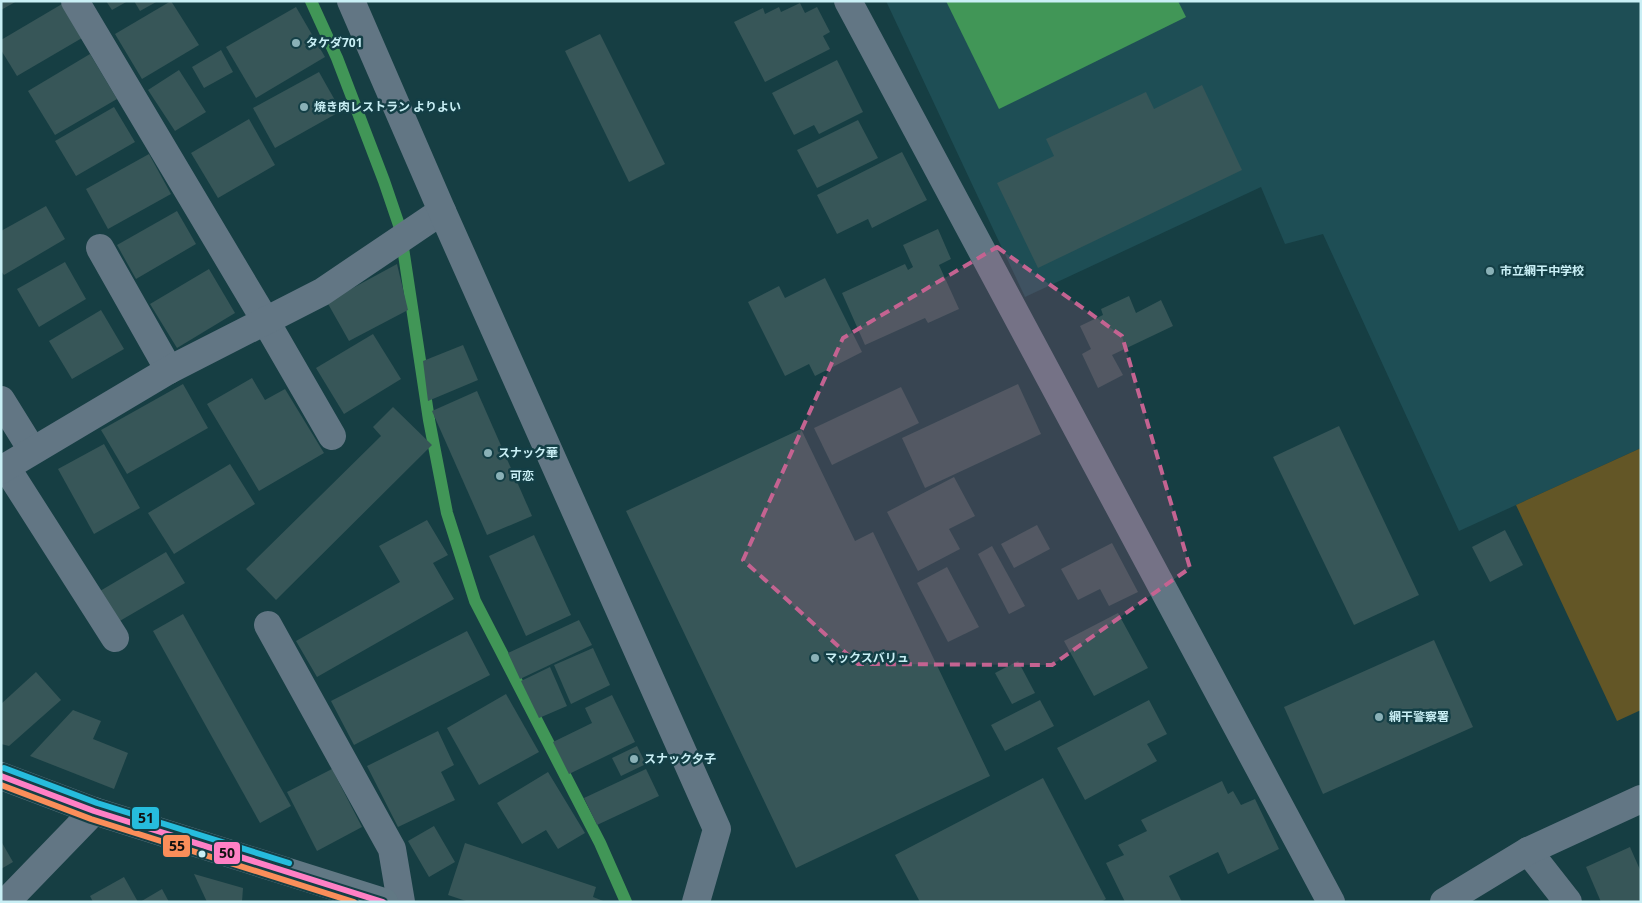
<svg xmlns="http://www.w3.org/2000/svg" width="1642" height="903" font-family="'Open Sans','Noto Sans JP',sans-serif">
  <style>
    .built { fill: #1e4e55 }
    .green { fill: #635626 }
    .water { fill: #419657 }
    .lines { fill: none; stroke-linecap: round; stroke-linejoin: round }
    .stream { stroke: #419657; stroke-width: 12 }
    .building { fill: #375658 }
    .minor { stroke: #627684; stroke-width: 28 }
    .tertiary { stroke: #627684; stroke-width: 28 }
    .secondary { stroke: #617884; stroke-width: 28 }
    .bus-1-casing { stroke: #143f46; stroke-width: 10 }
    .bus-2-casing { stroke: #143f46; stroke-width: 10 }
    .bus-3-casing { stroke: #143f46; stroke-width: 10 }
    .bus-1 { stroke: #ff80c5; stroke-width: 6 }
    .bus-2 { stroke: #fa8e5a; stroke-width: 6 }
    .bus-3 { stroke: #26bcdd; stroke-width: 6 }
    .marked { fill: #c46391; fill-opacity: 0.2; stroke: #c46391; stroke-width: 4; stroke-dasharray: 10 6; stroke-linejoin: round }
    .poi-dot { fill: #8ab1b7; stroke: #143f46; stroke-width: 2 }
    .bus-dot { fill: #c9eff5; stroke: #143f46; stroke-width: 2 }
    .labels { text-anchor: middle; stroke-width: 5; stroke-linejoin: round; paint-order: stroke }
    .poi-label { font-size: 12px; font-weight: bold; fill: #c9eff5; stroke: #143f46; text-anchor: start }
    .line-badge { stroke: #143f46; stroke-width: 2 }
    .pale-badge-label { font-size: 14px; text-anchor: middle; font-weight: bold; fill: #111 }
  </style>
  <rect width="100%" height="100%" fill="#163e43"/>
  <!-- built -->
  <polygon class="built" points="886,1 1641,1 1641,448 1459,531 1323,234 1285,244 1261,187 1025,297"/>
  <!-- green -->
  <polygon class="green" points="1641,448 1641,710 1617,721 1516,505"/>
  <!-- water -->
  <polygon class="water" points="946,1 1178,1 1186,17 999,109"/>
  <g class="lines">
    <!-- stream -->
    <polyline class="stream" points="311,1 337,58 384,181 400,228 429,420 447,513 475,601 600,843 626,902"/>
  </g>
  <!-- building -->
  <g class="building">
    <polygon points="1,1 17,1 1,10"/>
    <polygon points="106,1 128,1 112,10"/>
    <polygon points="134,1 158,1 140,11"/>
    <polygon points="171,1 199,45 142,79 115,34"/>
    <polygon points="800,3 805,13 817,7 830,32 823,36 830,49 765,82 734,22 763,8 765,14 779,7 781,12"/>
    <polygon points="62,4 82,38 17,76 1,50 1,40"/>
    <polygon points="296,7 325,57 256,98 226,47"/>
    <polygon points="600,34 665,164 629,182 565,51"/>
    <polygon points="221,50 233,72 204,88 192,67"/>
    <polygon points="90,54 117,99 55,135 28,91"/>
    <polygon points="837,60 863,112 819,134 814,125 794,135 772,93"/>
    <polygon points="179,70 206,112 175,131 148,90"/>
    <polygon points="319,72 341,111 275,148 253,108"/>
    <polygon points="1202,85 1242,170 1038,268 997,183 1054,156 1046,139 1146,92 1154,109"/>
    <polygon points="114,107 135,142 76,176 55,141"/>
    <polygon points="249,119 275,165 218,198 191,153"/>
    <polygon points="858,120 878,158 817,188 797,150"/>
    <polygon points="902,152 927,200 872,228 868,219 837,234 817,195"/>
    <polygon points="149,154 171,194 108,229 86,189"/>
    <polygon points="46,206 65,239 4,275 1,271 1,231"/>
    <polygon points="177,211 196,244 136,279 117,245"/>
    <polygon points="938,229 951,259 939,265 959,309 928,323 925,318 865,345 842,293 905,264 908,270 913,267 903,245"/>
    <polygon points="65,262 86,299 39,327 17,289"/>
    <polygon points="397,264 408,310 349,341 327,302"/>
    <polygon points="209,269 235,313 177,348 150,304"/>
    <polygon points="825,278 862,352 815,376 809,364 785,376 748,302 779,286 785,298"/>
    <polygon points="1129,296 1136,313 1161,300 1173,326 1112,355 1123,375 1098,388 1082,354 1091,349 1080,326 1103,315 1101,309"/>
    <polygon points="101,310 124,349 72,379 49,341"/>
    <polygon points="373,334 401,379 344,414 316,368"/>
    <polygon points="463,345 478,380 428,401 423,361"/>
    <polygon points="252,378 265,400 285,389 324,453 259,491 207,404"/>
    <polygon points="183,384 208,428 127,474 101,430"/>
    <polygon points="1018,384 1041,434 925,488 902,438"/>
    <polygon points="901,387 919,423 832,465 814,428"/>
    <polygon points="477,391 532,516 487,535 432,411"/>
    <polygon points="393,407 432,445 276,600 246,569 381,436 373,427"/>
    <polygon points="1339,426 1419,595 1354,625 1273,457"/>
    <polygon points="801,429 855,541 873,532 990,776 796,868 626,511"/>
    <polygon points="104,444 140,508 94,534 58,469"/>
    <polygon points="230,464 255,504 174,554 148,513"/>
    <polygon points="954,477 975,516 949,529 960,549 918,571 887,512"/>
    <polygon points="427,520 448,555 433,563 454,599 317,677 296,641 400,582 379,546"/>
    <polygon points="1037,525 1050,549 1014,568 1001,544"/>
    <polygon points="1505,530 1523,565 1490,582 1472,547"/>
    <polygon points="534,535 571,615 526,636 489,556"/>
    <polygon points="1112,543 1138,592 1109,606 1100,589 1078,600 1061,569"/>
    <polygon points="992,546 1025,606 1009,614 978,554"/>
    <polygon points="166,552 185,583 118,622 100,591"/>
    <polygon points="947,567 979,627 948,642 917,583"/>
    <polygon points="1118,613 1148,668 1094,696 1064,641"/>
    <polygon points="183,614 291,806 260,823 153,631"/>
    <polygon points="579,620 592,645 520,679 508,653"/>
    <polygon points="467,631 490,675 354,745 331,701"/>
    <polygon points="1434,640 1473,727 1323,794 1284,707"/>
    <polygon points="593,648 610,685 571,704 554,665"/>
    <polygon points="1018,661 1035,693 1012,704 995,673"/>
    <polygon points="550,667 567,706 539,718 521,681"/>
    <polygon points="36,672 61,700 9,746 1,744 1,704"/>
    <polygon points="506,694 539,752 479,785 447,728"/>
    <polygon points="612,695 635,742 569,774 553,742 592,723 585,708"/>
    <polygon points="1040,700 1054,726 1005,751 991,725"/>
    <polygon points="1149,700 1167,734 1147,744 1157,761 1085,800 1057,748"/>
    <polygon points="73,710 101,721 93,739 128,753 114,789 30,756"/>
    <polygon points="438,731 454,765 441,772 455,800 398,827 367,766"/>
    <polygon points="637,746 646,764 621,776 612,758"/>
    <polygon points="332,769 362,827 317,851 287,792"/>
    <polygon points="646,769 659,796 597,825 584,798"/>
    <polygon points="548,772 585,833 558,849 546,830 522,844 497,803"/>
    <polygon points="1043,778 1106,899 1101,902 920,902 895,855"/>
    <polygon points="1222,781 1228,794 1233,791 1241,805 1255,799 1279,849 1228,874 1218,852 1169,876 1182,902 1125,902 1106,863 1124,855 1118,845 1147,831 1141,820"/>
    <polygon points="434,826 455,862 429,877 408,841"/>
    <polygon points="1,841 13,862 1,869"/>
    <polygon points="465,843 596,887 593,897 606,902 469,902 448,895"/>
    <polygon points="1630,847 1641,872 1641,900 1638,902 1601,902 1586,867"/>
    <polygon points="194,874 243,888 242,902 207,902"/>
    <polygon points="124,877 138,902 93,902 90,896"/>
    <polygon points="162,889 169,902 140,902"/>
  </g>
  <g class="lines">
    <!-- minor -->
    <g class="minor">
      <polyline points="75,1 265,320 332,436"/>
      <polyline points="848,1 1331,902"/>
      <polyline points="100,248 169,370"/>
      <polyline points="1,400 32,450"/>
      <polyline points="6,467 115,638"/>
      <polyline points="1,470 169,370 322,292 442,211"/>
      <polyline points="268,625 392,849 401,902"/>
      <polyline points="1528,851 1568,902"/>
      <polyline points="6,902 94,811"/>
    </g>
    <!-- tertiary -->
    <g class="tertiary">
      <polyline points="351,1 442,211 717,829 696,902"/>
      <polyline points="1444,902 1528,851 1641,799"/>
    </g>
    <!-- secondary -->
    <polyline class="secondary" points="1,776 94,811 384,902"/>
    <defs>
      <polyline id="bus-1" points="1,776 94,811 383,902"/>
      <polyline id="bus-2" points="1,785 91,819 354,902"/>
      <polyline id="bus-3" points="4,768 97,803 289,863"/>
    </defs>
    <!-- bus-1 casing -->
    <use href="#bus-1" class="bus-1-casing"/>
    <!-- bus-2 casing -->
    <use href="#bus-2" class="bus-2-casing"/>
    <!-- bus-3 casing -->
    <use href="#bus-3" class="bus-3-casing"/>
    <!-- bus-1 -->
    <use href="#bus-1" class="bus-1"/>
    <!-- bus-2 -->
    <use href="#bus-2" class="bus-2"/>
    <!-- bus-3 -->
    <use href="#bus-3" class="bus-3"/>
  </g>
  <!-- marked area -->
  <path class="marked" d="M997 247 1122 336 1190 568 1052 665 858 664 743 560 843 338Z"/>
  <!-- markers -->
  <g class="poi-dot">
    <circle cx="296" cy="43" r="5"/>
    <circle cx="304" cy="107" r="5"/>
    <circle cx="1490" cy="271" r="5"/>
    <circle cx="488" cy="453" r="5"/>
    <circle cx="500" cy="476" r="5"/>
    <circle cx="815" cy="658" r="5"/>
    <circle cx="1379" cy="717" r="5"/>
    <circle cx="634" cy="759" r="5"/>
  </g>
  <circle class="bus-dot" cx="202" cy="854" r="4.5"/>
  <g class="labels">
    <!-- poi labels -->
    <g class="poi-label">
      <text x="306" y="47">タケダ701</text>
      <text x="314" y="111">焼き肉レストラン よりよい</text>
      <text x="1500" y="275">市立網干中学校</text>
      <text x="498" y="457">スナック華</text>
      <text x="510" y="480">可恋</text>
      <text x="825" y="662">マックスバリュ</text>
      <text x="1389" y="721">網干警察署</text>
      <text x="644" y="763">スナック夕子</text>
    </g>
  </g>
  <g class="line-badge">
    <rect x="131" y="806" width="29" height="24" rx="5" fill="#26bcdd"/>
    <rect x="162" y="834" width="29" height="24" rx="5" fill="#fa8e5a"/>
    <rect x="213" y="841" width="28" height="24" rx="5" fill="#ff80c5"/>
  </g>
  <g class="pale-badge-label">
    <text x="146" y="823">51</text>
    <text x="177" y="851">55</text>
    <text x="227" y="858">50</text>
  </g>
  <!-- border -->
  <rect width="1642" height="903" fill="none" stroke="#c9eff5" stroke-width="5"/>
</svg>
